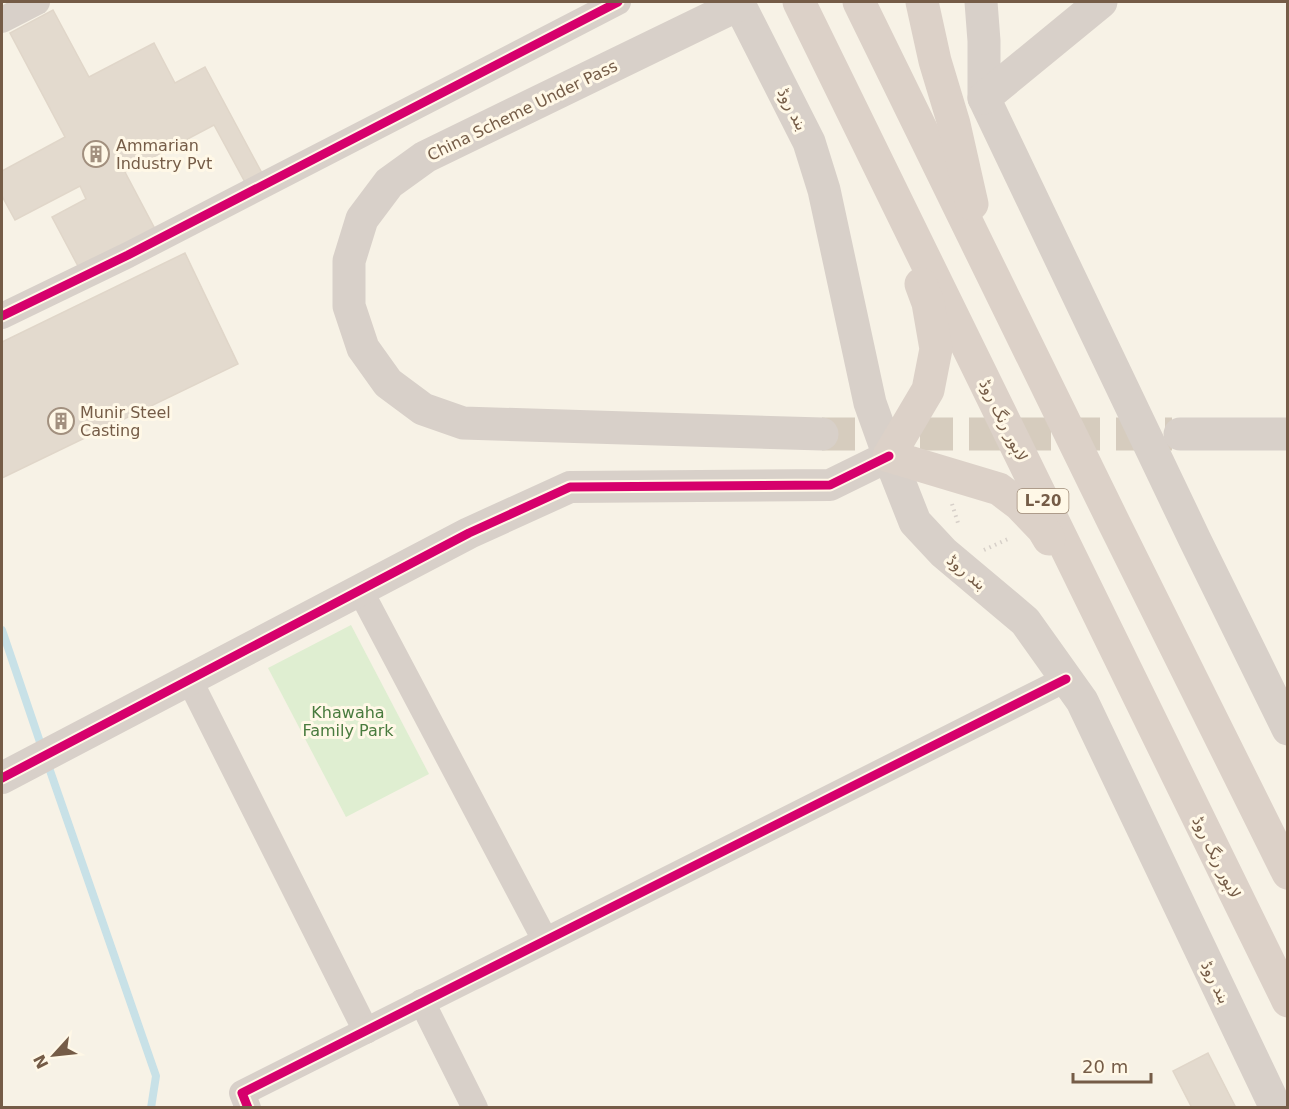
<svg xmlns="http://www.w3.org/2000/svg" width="1289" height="1109" font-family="'DejaVu Sans',Vazirmatn,sans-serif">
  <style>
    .green { fill: #dfeed1 }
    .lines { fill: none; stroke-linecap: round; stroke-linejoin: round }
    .stream { stroke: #c8e1e7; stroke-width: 8 }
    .building { fill: #e3dace; stroke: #e0d6c9; stroke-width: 1.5 }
    .secondary-tunnel { stroke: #d6ccbe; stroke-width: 33; stroke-dasharray: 33 16; stroke-linecap: butt }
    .path { stroke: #d7d0c9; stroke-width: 4; stroke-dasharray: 1.5 4.5; stroke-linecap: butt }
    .minor { stroke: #d8d0c9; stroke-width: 26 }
    .tertiary { stroke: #d8d0c9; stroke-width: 32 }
    .secondary { stroke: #d8d0c9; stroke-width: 33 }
    .motorway { stroke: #dcd1c8; stroke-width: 33 }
    .cycleway-casing { stroke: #fff8e7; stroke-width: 13 }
    .cycleway { stroke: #d6006c; stroke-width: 9 }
    .labels { text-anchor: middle; stroke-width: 6; stroke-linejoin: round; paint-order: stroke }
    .shield { fill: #fff8e7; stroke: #9e8b77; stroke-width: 1.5 }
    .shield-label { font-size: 15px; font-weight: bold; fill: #755c47 }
    .street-label { font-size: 16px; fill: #755c47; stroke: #fff8e7 }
    .poi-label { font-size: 16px; fill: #755c47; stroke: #fff8e7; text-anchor: start }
    .park-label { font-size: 16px; fill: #497b3e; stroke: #fff8e7 }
  </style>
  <rect width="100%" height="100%" fill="#f7f2e6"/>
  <!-- green -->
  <polygon class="green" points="351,625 429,774 346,817 268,668"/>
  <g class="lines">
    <!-- stream -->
    <g class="stream">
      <polyline points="2,630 42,748"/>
      <polyline points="47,762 156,1076 151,1108"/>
    </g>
  </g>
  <!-- building -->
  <g class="building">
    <polygon points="53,10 89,77 154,43 175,83 205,67 263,175 246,184 214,125 125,172 155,229 79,268 52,217 86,199 80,186 15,220 2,196 2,171 65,137 10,33"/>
    <polygon points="185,253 238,364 2,478 2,342"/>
    <polygon points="1208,1053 1236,1108 1192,1108 1173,1071"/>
  </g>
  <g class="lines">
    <!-- secondary-tunnel -->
    <polyline class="secondary-tunnel" points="822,434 1172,434"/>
    <!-- path -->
    <g class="path">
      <polyline points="952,504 958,523"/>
      <polyline points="984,550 1010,538"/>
    </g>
    <!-- minor -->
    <g class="minor">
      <polyline points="2,20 37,2"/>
      <polyline points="2,316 128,255 618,2"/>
      <polyline points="360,590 545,940"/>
      <polyline points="189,679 366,1031"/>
      <polyline points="422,1002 475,1108"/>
      <polyline points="248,1108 242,1093 1066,679"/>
    </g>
    <!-- tertiary -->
    <polyline class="tertiary" points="2,778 469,533 570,487 830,485 889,456"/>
    <!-- secondary -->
    <g class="secondary">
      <polyline points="738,2 809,142 824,190 870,403 889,456 915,522 943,552 1025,621 1082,701 1276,1108"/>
      <polyline points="981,2 984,41 984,98 1195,540 1288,729"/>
      <polyline points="740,4 425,157 389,183 362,219 349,261 349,306 363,348 388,383 423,409 463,423 822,434"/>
      <polyline points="984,98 1101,2"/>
      <polyline points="1180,434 1288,434"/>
    </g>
    <!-- motorway -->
    <g class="motorway">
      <polyline points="799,2 1288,1001"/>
      <polyline points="859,2 1113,521 1288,873"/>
      <polyline points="922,2 935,61 954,124 972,204"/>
      <polyline points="921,284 928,303 936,349 928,390 889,456 999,489 1020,505 1043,529 1049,539"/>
    </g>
    <defs>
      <g id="cycleway">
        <polyline points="2,316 128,255 618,2"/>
        <polyline points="2,778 469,533 570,487 830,485 889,456"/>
        <polyline points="248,1108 242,1093 1066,679"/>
      </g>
    </defs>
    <!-- cycleway casing -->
    <use href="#cycleway" class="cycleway-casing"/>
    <!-- cycleway -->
    <use href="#cycleway" class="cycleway"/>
  </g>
  <!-- icons -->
  <defs>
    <symbol id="building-ring" viewBox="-11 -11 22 22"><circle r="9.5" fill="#fff8e7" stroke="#a2907f" stroke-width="1.5"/><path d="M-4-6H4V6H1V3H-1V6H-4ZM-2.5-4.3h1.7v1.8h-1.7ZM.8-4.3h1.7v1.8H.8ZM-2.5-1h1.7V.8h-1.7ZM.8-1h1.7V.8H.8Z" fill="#a2907f"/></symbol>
  </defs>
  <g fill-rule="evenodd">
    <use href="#building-ring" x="81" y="139" width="30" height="30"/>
    <use href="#building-ring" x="46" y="406" width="30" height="30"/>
  </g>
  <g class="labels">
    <!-- shield labels -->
    <rect class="shield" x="1017.5" y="489" width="51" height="24" rx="4.5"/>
    <g class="shield-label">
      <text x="1043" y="506">L-20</text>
    </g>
    <!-- street labels -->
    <g class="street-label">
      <text transform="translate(793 109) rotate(63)" y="6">بند روڈ</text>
      <text transform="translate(522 110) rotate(-26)" y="6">China Scheme Under Pass</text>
      <text transform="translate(1004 420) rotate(64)" y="6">لاہور رنگ روڈ</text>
      <text transform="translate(967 572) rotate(40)" y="6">بند روڈ</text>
      <text transform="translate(1217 857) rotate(64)" y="6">لاہور رنگ روڈ</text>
      <text transform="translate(1216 982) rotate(64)" y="6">بند روڈ</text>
    </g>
    <!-- poi labels -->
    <g class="poi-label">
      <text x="116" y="151">Ammarian<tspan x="116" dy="18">Industry Pvt</tspan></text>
      <text x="80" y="418">Munir Steel<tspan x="80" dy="18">Casting</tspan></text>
    </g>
    <!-- park labels -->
    <g class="park-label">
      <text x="348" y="718">Khawaha<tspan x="348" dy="18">Family Park</tspan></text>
    </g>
  </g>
  <!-- border -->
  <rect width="1289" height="1109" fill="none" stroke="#755c47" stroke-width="6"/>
  <!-- north arrow -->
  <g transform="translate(54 1055) rotate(243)" stroke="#fff8e7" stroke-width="4.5" paint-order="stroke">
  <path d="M0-4.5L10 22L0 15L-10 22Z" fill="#755c47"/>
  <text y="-9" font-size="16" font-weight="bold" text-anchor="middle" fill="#755c47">N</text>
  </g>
  <!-- scale -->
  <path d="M1073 1073v9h78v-9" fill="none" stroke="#755c47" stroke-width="3"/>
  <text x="1082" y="1073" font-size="18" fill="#755c47" stroke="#fff8e7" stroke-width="4.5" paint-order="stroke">20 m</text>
</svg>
